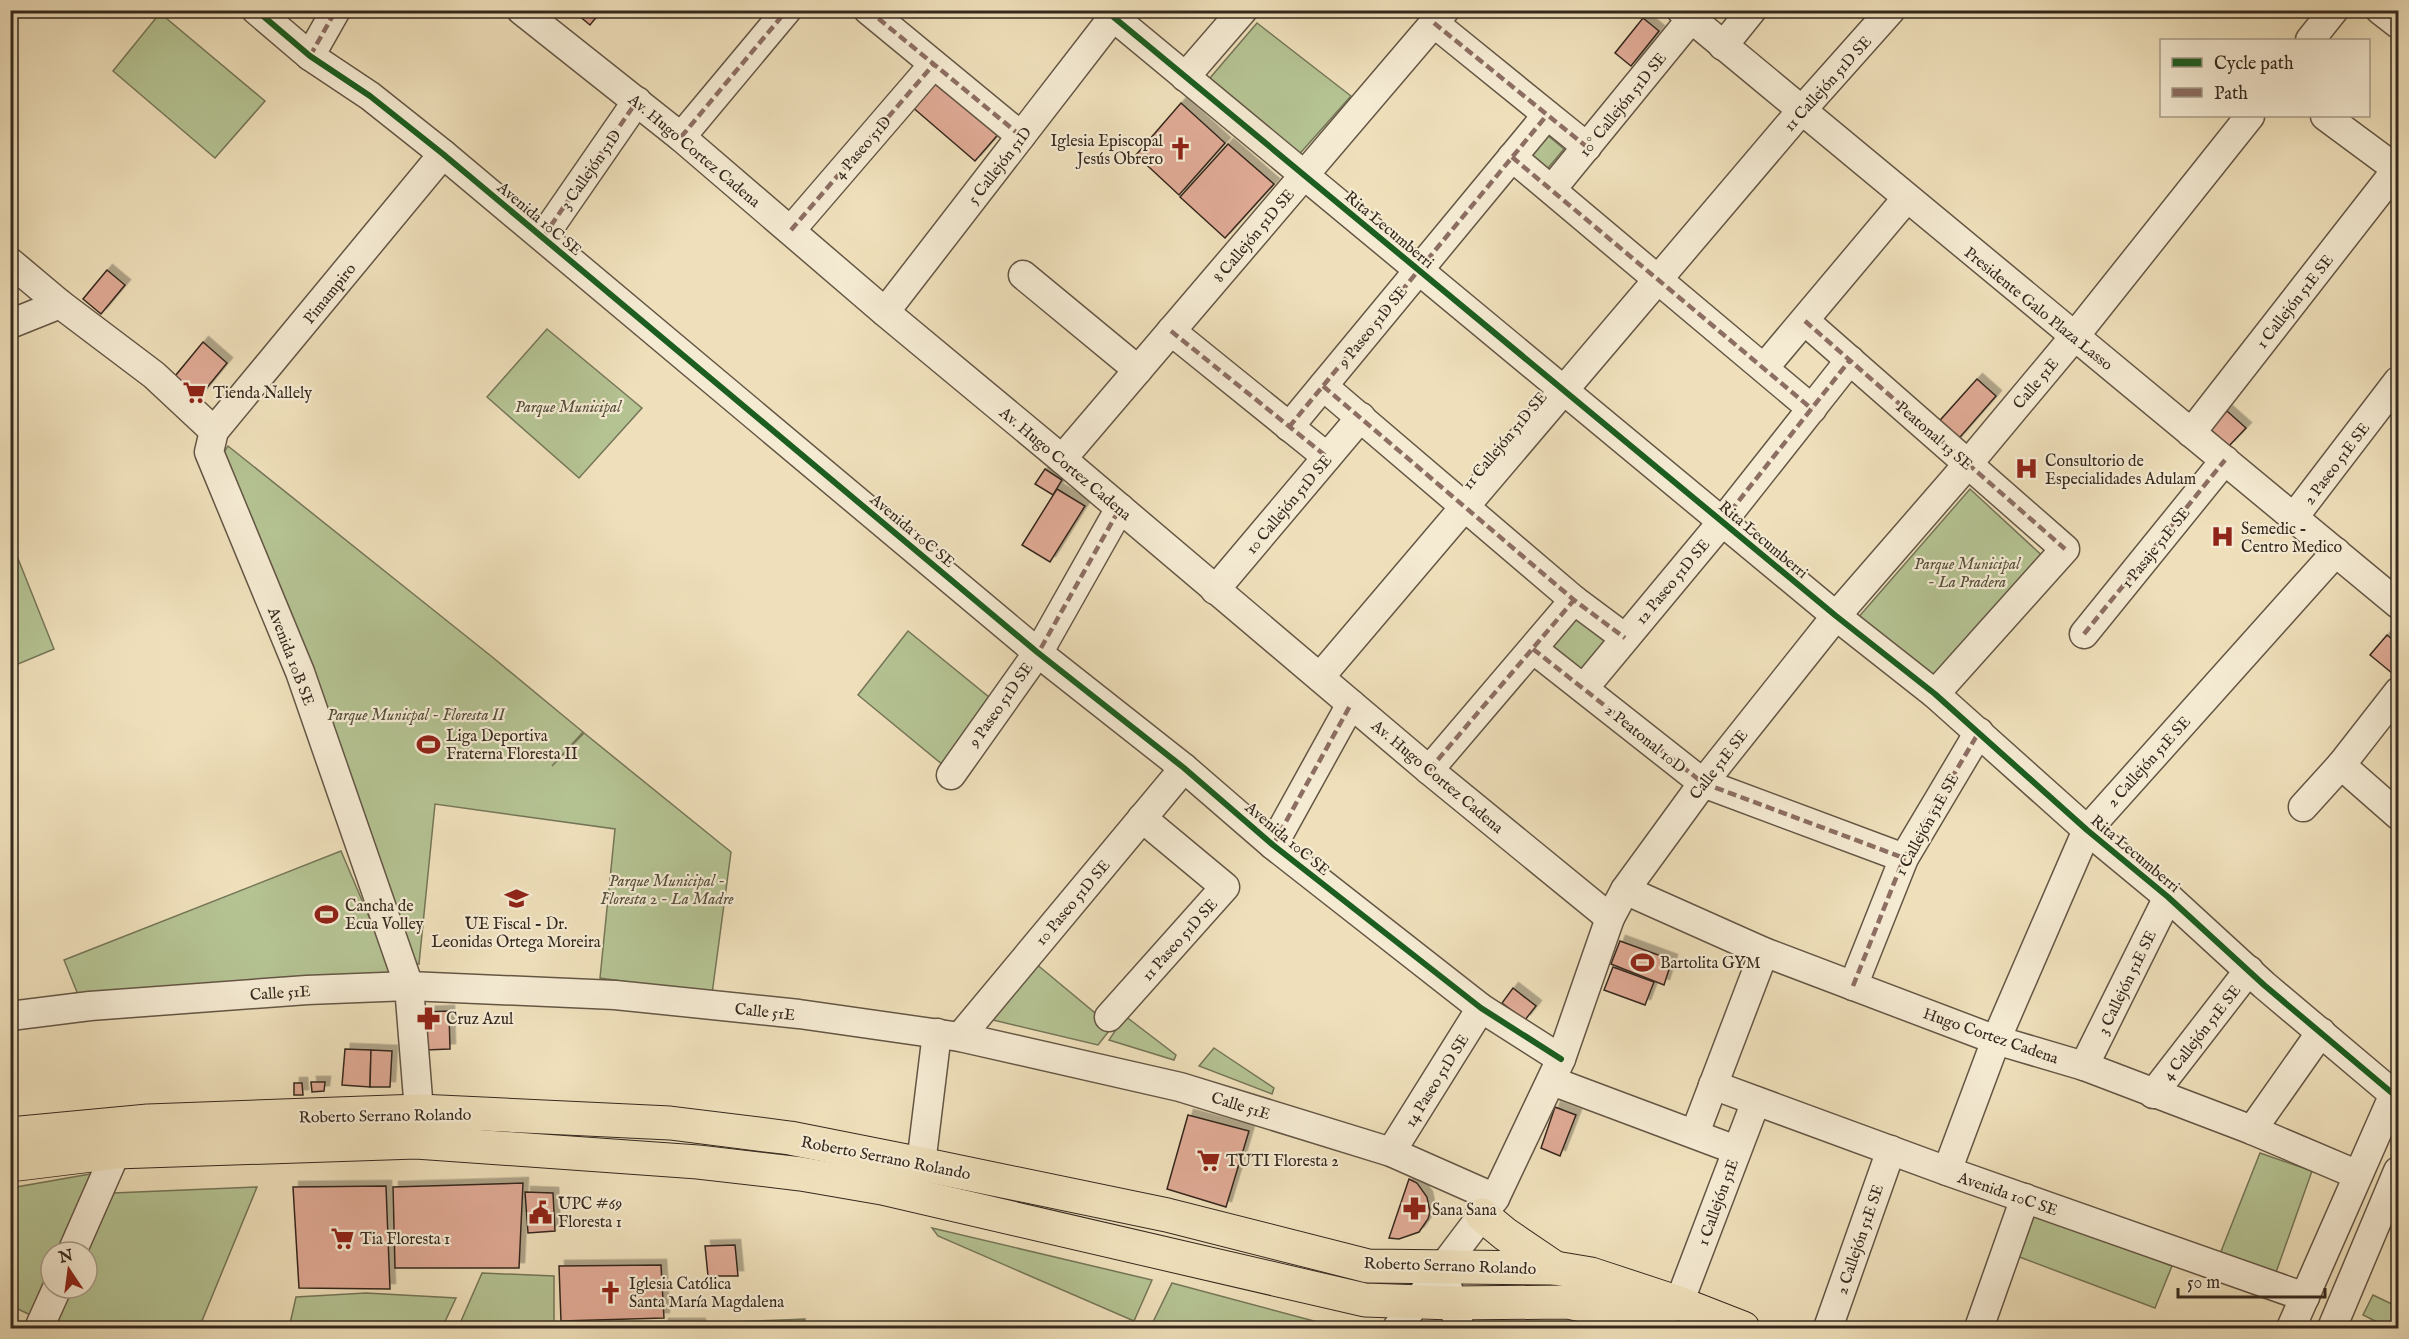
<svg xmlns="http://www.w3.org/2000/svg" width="2409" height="1339" font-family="'IM FELL English',serif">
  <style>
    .green { fill: #b5c393; stroke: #757658; stroke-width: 1.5 }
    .building { fill: #e0aa95; stroke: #35281e; stroke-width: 1.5; filter: url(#shadow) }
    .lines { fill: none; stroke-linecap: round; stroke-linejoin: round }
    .minor-casing { stroke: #645645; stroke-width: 31 }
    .major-casing { stroke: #35281e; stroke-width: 35 }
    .minor { stroke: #f5ebd3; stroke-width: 28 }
    .major { stroke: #efe0bb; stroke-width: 33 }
    .quiet { stroke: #8d6e63; stroke-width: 4.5; stroke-dasharray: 9 4.5; stroke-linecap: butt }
    .cycleway-casing { stroke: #f5ebd3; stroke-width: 10 }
    .cycleway { stroke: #1b5e20; stroke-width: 6 }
    .labels { text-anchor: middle; stroke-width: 4.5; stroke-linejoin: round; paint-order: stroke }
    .street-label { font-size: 16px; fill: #35281e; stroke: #f5ebd3 }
    .poi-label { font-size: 16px; fill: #35281e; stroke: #f5ebd3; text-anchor: start }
    .park-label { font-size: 16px; font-style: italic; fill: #554f3b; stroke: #f5ebd3 }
  </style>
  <defs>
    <filter id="shadow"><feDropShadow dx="5.5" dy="-5.5" stdDeviation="0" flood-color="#0004"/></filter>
  </defs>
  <rect width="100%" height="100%" fill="#efe0bb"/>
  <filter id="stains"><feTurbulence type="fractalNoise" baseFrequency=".00333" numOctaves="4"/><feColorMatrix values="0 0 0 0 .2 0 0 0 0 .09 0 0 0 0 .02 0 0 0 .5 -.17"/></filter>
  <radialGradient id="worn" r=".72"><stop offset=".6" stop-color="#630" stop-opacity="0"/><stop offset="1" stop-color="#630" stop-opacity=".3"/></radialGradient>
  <!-- green -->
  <g class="green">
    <polygon points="160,13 265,101 215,158 113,71"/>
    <polygon points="1257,23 1351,96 1295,159 1204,85"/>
    <polygon points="1546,134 1564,149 1543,174 1524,159"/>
    <polygon points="547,329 642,408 579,478 487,397"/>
    <polygon points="228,446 491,656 583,732 552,766 584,733 731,852 712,994 600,978 615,829 435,804 419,964 414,963 220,458"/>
    <polygon points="1970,489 2049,562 1936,685 1857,619"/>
    <polygon points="13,546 54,649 11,667 10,547"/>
    <polygon points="1574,600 1625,638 1584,688 1533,649"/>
    <polygon points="908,631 995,702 949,770 858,695"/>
    <polygon points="341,851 395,978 79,997 64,960"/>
    <polygon points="1035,963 1112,1027 1098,1045 989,1019"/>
    <polygon points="1125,1016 1176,1055 1174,1060 1109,1040"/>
    <polygon points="1214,1048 1274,1088 1272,1094 1199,1066"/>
    <polygon points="2260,1153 2312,1171 2274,1278 2218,1259"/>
    <polygon points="107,1171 67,1252 51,1252 51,1285 35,1317 11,1306 11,1188"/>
    <polygon points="257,1187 199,1328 50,1328 69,1288 87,1288 87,1252 113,1193"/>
    <polygon points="2033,1212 2172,1266 2155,1308 2014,1255"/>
    <polygon points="932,1228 1152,1280 1134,1321 938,1236"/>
    <polygon points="482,1273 554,1276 554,1323 655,1326 656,1328 458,1328"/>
    <polygon points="1172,1283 1340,1328 1157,1328 1151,1326"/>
    <polygon points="366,1293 456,1298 442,1328 289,1328 296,1297"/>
    <polygon points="2373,1295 2398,1307 2398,1328 2389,1328 2363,1315"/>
    <polygon points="805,1319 800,1328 705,1328 705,1323"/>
  </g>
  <!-- building -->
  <g class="building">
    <polygon points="572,10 602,10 590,25"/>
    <polygon points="1643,18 1659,31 1631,66 1615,53"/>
    <polygon points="937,76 1002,130 975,161 911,106"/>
    <polygon points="1181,103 1225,143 1179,195 1136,155"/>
    <polygon points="1228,144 1274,184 1225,238 1180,197"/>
    <polygon points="107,270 125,285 101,314 83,299"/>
    <polygon points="203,342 227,363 196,401 171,381"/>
    <polygon points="1977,379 1996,396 1954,444 1934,427"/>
    <polygon points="2227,411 2246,428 2229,446 2210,429"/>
    <polygon points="1045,469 1062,480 1053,495 1035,484"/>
    <polygon points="1057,489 1085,506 1050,562 1022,545"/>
    <polygon points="2387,635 2398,644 2398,678 2370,655"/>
    <polygon points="1620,941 1672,960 1664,985 1611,964"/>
    <polygon points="1613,967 1654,982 1645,1005 1604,990"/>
    <polygon points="1513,988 1536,1006 1525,1020 1502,1003"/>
    <polygon points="449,1011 450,1049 425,1050 424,1012"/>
    <polygon points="345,1049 371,1050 370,1087 342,1085"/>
    <polygon points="371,1050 392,1051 390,1087 370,1087"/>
    <polygon points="311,1082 325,1082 324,1091 312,1092"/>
    <polygon points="294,1083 302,1083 303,1095 294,1095"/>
    <polygon points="1555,1107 1576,1115 1560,1156 1541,1148"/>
    <polygon points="1188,1115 1249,1131 1226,1207 1167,1189"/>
    <polygon points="1409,1179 1417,1183 1427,1197 1430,1212 1428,1219 1419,1232 1399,1239 1389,1238"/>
    <polygon points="523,1183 519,1268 395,1268 393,1187"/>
    <polygon points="386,1186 390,1289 299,1288 293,1187"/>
    <polygon points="525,1192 553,1193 555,1231 528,1233"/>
    <polygon points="735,1245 738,1276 708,1276 705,1246"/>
    <polygon points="661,1265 664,1318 561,1321 559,1266"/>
    <rect x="663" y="1324" width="37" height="4"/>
  </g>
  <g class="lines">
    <defs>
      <g id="minor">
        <polyline points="256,10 310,56 370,96 443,154 1037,652 1184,768 1273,845 1481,1008 1561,1059"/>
        <polyline points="521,10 681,137 885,312 1062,459 1429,770 1610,918"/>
        <polyline points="868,10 1021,136"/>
        <polyline points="1105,10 1836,616 1935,694 2087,830 2168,897 2264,985 2398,1098"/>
        <polyline points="1681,10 2398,604"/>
        <polyline points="2380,10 2398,24"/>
        <polyline points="1434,23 1587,147"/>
        <polyline points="2310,40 2334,10"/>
        <polyline points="1723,46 1752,10"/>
        <polyline points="310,56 336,10"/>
        <polyline points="1185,77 1243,10"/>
        <polyline points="2325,116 2398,170"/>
        <polyline points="681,137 787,10"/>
        <polyline points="1512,157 1812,409"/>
        <polyline points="1552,189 1691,19"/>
        <polyline points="791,230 933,65"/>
        <polyline points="543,237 637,101"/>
        <polyline points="10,262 60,304 154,375 214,431"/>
        <polyline points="1023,275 1138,370"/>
        <polyline points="885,312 1113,17"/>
        <polyline points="1805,321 2065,549 1935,694"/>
        <polyline points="10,324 60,304"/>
        <polyline points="1171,331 1327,457"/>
        <polyline points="1764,368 1906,199"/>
        <polyline points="1323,386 1574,600 1625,638"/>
        <polyline points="1289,427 1547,115"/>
        <polyline points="2191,433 2397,169"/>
        <polyline points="1062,459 1445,10"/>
        <polyline points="2294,517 2398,381"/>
        <polyline points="1215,590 1361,417"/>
        <polyline points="2084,634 2225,460"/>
        <polyline points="1533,649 1703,783 1904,858"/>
        <polyline points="1320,677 1801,111 1891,10"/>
        <polyline points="1584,688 1722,522 1850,360"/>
        <polyline points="2341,765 2398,815"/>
        <polyline points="1429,770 1574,600"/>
        <polyline points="951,775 1041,648 1120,508"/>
        <polyline points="2303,807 2341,765 2398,692"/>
        <polyline points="1273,845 1351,704"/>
        <polyline points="1625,890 1764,952 1996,1040 2084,1066 2252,1130 2358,1175"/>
        <polyline points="1853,986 1904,858 1979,732"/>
        <polyline points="10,1016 90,1006 307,990 409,986 615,995 799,1014 960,1037 1180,1087 1391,1152 1495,1198"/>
        <polyline points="1109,1017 1225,887 1142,818"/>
        <polyline points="960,1037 1184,768"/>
        <polyline points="2084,1066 2168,897"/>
        <polyline points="1552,1081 1736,1150"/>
        <polyline points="1713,1085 1947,1171 2305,1297"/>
        <polyline points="2153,1094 2249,970"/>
        <polyline points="2252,1130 2321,1032"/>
        <polyline points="417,1133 419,1111 409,986 300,672 209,452 214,431 443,154"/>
        <polyline points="1695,1133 1764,952"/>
        <polyline points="1391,1152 1481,1008"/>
        <polyline points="921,1164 937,1033"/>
        <polyline points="1947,1171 1996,1040 2087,830 2336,552"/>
        <polyline points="72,1252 116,1152"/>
        <polyline points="1446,1282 1460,1328"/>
        <polyline points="1679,1303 1756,1101"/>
        <polyline points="39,1328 57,1288"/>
        <polyline points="1397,1328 1495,1198 1561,1059 1610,918 1625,890 1703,783 1836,616 1968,464 2074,337 2250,116"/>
        <polyline points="1828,1328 1891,1150"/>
        <polyline points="1979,1328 2025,1198"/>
        <polyline points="2291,1328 2394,1094 2398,1087"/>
        <polyline points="2332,1328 2398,1171"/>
      </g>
      <g id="major">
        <polyline points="10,1134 148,1121 419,1111 670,1123 790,1138 921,1164 1167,1215 1368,1266 1555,1268 1591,1274 1679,1303 1743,1328"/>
        <polyline points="10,1165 116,1152 416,1142 698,1162 801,1174 882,1188 1365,1300 1452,1303 1568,1302 1626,1314 1663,1328"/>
        <polyline points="1482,1215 1505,1234 1555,1268"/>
      </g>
    </defs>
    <!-- minor casing -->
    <use href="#minor" class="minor-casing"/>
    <!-- major casing -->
    <use href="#major" class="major-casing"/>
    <!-- minor -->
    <use href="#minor" class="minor"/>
    <!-- major -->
    <use href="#major" class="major"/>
    <!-- quiet -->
    <g class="quiet">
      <polyline points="868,10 1021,136"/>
      <polyline points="524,13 526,10"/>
      <polyline points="1434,23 1587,147"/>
      <polyline points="310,56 336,10"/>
      <polyline points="681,137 787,10"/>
      <polyline points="1512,157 1812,409"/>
      <polyline points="791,230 933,65"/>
      <polyline points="543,237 637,101"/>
      <polyline points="1805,321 2065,549"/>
      <polyline points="1171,331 1327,457"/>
      <polyline points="1323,386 1574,600 1625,638"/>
      <polyline points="1289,427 1547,115"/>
      <polyline points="1722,522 1850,360"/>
      <polyline points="2084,634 2225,460"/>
      <polyline points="1041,648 1120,508"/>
      <polyline points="1533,649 1703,783 1904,858"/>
      <polyline points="1429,770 1574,600"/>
      <polyline points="1273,845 1351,704"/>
      <polyline points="1853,986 1904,858 1979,732"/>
    </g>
    <defs>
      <g id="cycleway">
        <polyline points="256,10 310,56 370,96 443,154 1037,652 1184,768 1273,845 1481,1008 1561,1059"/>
        <polyline points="1105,10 1836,616 1935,694 2087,830 2168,897 2264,985 2398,1098"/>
      </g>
    </defs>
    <!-- cycleway casing -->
    <use href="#cycleway" class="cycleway-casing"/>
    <!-- cycleway -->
    <use href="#cycleway" class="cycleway"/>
  </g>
  <!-- icons -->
  <defs>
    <symbol id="church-bare" viewBox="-9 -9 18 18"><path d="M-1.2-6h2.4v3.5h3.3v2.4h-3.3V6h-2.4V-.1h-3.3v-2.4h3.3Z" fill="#8f2418" stroke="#f5ebd3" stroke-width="2.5" paint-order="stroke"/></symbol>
    <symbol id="supermarket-bare" viewBox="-9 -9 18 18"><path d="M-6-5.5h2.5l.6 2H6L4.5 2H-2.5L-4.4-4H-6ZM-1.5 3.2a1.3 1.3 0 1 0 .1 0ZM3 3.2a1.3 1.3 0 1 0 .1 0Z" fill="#8f2418" stroke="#f5ebd3" stroke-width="2.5" paint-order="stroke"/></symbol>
    <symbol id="hospital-bare" viewBox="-9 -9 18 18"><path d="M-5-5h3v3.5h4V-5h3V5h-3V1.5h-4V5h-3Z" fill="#8f2418" stroke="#f5ebd3" stroke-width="2.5" paint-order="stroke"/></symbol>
    <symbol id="stadium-bare" viewBox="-9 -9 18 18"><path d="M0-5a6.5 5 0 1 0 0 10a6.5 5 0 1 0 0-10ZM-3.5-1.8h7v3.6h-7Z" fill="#8f2418" stroke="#f5ebd3" stroke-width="2.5" paint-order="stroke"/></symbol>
    <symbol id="school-bare" viewBox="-9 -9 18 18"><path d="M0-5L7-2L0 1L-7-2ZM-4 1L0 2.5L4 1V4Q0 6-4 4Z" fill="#8f2418" stroke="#f5ebd3" stroke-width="2.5" paint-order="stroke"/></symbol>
    <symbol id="pharmacy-bare" viewBox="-9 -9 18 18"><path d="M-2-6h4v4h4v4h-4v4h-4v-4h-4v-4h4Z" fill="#8f2418" stroke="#f5ebd3" stroke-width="2.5" paint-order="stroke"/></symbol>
    <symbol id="civic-bare" viewBox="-9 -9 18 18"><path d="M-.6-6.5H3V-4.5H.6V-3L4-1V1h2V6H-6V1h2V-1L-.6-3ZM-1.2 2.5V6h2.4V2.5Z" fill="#8f2418" stroke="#f5ebd3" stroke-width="2.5" paint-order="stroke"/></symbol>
  </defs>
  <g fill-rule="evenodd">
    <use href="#church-bare" x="1164" y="132" width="33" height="33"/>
    <use href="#supermarket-bare" x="178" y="376" width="33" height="33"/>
    <use href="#hospital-bare" x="2010" y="452" width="33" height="33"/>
    <use href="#hospital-bare" x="2206" y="520" width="33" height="33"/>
    <use href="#stadium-bare" x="412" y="728" width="33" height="33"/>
    <use href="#school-bare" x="500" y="882" width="33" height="33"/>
    <use href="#stadium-bare" x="310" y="898" width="33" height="33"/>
    <use href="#stadium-bare" x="1626" y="946" width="33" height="33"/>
    <use href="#pharmacy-bare" x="412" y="1002" width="33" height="33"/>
    <use href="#supermarket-bare" x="1192" y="1144" width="33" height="33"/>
    <use href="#pharmacy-bare" x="1398" y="1192" width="33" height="33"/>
    <use href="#civic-bare" x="524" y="1196" width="33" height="33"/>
    <use href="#supermarket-bare" x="326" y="1222" width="33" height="33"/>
    <use href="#church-bare" x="594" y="1276" width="33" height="33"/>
  </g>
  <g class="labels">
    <!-- street labels -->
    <g class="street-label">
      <text transform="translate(1827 83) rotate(-48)" y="6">11 Callejón 51D SE</text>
      <text transform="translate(1622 104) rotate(-51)" y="6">10° Callejón 51D SE</text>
      <text transform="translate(862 147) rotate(-49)" y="6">4 Paseo 51D</text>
      <text transform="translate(695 150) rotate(40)" y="6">Av. Hugo Cortez Cadena</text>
      <text transform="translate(999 165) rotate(-52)" y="6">5 Callejón 51D</text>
      <text transform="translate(590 169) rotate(-55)" y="6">3 Callejón 51D</text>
      <text transform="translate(540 218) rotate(40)" y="6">Avenida 10C SE</text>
      <text transform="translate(1390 229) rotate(40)" y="6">Rita Lecumberri</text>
      <text transform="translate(1253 235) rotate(-50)" y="6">8 Callejón 51D SE</text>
      <text transform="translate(329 293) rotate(-51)" y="6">Pimampiro</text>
      <text transform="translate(2294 301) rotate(-52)" y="6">1 Callejón 51E SE</text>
      <text transform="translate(2039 308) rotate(39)" y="6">Presidente Galo Plaza Lasso</text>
      <text transform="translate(1372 326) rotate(-51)" y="6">9 Paseo 51D SE</text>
      <text transform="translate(2035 383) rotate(-50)" y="6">Calle 51E</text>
      <text transform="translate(1935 435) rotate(41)" y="6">Peatonal 13 SE</text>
      <text transform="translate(1504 440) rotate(-50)" y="6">11 Callejón 51D SE</text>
      <text transform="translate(1066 463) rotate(40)" y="6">Av. Hugo Cortez Cadena</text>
      <text transform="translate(2336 463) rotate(-53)" y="6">2 Paseo 51E SE</text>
      <text transform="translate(1288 504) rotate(-50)" y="6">10 Callejón 51D SE</text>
      <text transform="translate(913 530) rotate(40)" y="6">Avenida 10C SE</text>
      <text transform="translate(1764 539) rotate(40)" y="6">Rita Lecumberri</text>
      <text transform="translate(2155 547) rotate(-51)" y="6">1 Pasaje 51E SE</text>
      <text transform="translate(1672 581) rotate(-50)" y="6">12 Paseo 51D SE</text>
      <text transform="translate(292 656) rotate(69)" y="6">Avenida 10B SE</text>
      <text transform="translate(1000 704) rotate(-55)" y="6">9 Paseo 51D SE</text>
      <text transform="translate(1646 738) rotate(39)" y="6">2 Peatonal 10D</text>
      <text transform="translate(2148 761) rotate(-48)" y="6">2 Callejón 51E SE</text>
      <text transform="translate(1718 764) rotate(-52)" y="6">Calle 51E SE</text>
      <text transform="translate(1438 776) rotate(40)" y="6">Av. Hugo Cortez Cadena</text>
      <text transform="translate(1926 824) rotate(-61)" y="6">1 Callejón 51E SE</text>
      <text transform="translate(1288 838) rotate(40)" y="6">Avenida 10C SE</text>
      <text transform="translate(2136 853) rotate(40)" y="6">Rita Lecumberri</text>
      <text transform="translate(1072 902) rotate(-50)" y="6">10 Paseo 51D SE</text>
      <text transform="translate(1179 939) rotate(-48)" y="6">11 Paseo 51D SE</text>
      <text transform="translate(2126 982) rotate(-64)" y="6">3 Callejón 51E SE</text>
      <text transform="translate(280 992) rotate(-4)" y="6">Calle 51E</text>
      <text transform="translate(765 1011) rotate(6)" y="6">Calle 51E</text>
      <text transform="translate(2201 1032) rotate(-52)" y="6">4 Callejón 51E SE</text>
      <text transform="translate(1991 1035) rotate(19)" y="6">Hugo Cortez Cadena</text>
      <text transform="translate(1436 1080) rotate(-58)" y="6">14 Paseo 51D SE</text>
      <text transform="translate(1241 1105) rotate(17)" y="6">Calle 51E</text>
      <text transform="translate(385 1115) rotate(-1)" y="6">Roberto Serrano Rolando</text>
      <text transform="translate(886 1157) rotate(11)" y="6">Roberto Serrano Rolando</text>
      <text transform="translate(2008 1193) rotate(19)" y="6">Avenida 10C SE</text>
      <text transform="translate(1717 1202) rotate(-70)" y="6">1 Callejón 51E</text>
      <text transform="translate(1859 1239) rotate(-71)" y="6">2 Callejón 51E SE</text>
      <text transform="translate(1450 1265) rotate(2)" y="6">Roberto Serrano Rolando</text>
    </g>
    <!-- poi labels -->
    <g class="poi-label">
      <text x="1163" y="146" text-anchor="end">Iglesia Episcopal<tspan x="1163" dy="18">Jesús Obrero</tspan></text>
      <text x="213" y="398">Tienda Nallely</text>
      <text x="2045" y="466">Consultorio de<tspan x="2045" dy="18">Especialidades Adulam</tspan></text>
      <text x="2241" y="534">Semedic -<tspan x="2241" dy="18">Centro Medico</tspan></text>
      <text x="446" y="741">Liga Deportiva<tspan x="446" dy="18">Fraterna Floresta II</tspan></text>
      <text x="345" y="911">Cancha de<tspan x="345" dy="18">Ecua Volley</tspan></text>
      <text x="516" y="929" text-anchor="middle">UE Fiscal - Dr.<tspan x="516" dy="18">Leonidas Ortega Moreira</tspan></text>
      <text x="1660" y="968">Bartolita GYM</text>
      <text x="446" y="1024">Cruz Azul</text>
      <text x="1226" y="1166">TUTI Floresta 2</text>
      <text x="558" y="1209">UPC #69<tspan x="558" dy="18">Floresta 1</tspan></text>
      <text x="1432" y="1215">Sana Sana</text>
      <text x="360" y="1244">Tia Floresta 1</text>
      <text x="629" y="1289">Iglesia Católica<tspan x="629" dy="18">Santa María Magdalena</tspan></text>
    </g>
    <!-- park labels -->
    <g class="park-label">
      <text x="568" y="412">Parque Municipal</text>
      <text x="1967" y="569">Parque Municipal<tspan x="1967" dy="18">- La Pradera</tspan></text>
      <text x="416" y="720">Parque Municpal - Floresta II</text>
      <text x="667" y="886">Parque Municipal -<tspan x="667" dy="18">Floresta 2 - La Madre</tspan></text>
    </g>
  </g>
  <!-- margin -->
  <rect width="2409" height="1339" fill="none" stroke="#efe0bb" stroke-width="36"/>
  <rect x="12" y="12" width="2385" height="1315" fill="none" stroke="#35281e" stroke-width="3"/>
  <rect x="18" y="18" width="2373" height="1303" fill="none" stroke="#35281e" stroke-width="1.5"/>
  <!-- legend -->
  <rect x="2160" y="39" width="210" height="78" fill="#f5ebd3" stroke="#a89d8b" stroke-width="1.5"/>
  <rect x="2172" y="58" width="30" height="9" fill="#1b5e20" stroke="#a89d8b" stroke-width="1.5"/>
  <text x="2214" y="69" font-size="18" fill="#35281e">Cycle path</text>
  <rect x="2172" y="88" width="30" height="9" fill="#8d6e63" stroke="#a89d8b" stroke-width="1.5"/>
  <text x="2214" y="99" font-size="18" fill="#35281e">Path</text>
  <!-- north arrow -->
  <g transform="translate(69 1270) rotate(347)"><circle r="28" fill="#f5ebd3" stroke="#a89d8b" stroke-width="1.5"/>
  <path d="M0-4.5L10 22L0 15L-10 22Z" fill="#8f2418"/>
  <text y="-9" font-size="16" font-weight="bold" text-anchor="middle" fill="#35281e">N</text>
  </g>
  <!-- scale -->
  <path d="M2178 1288v9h147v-9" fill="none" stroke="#35281e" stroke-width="3"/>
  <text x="2187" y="1288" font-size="18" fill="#35281e" stroke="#f5ebd3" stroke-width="4.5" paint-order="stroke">50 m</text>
  <rect width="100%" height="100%" filter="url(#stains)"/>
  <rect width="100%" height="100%" fill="url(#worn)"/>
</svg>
